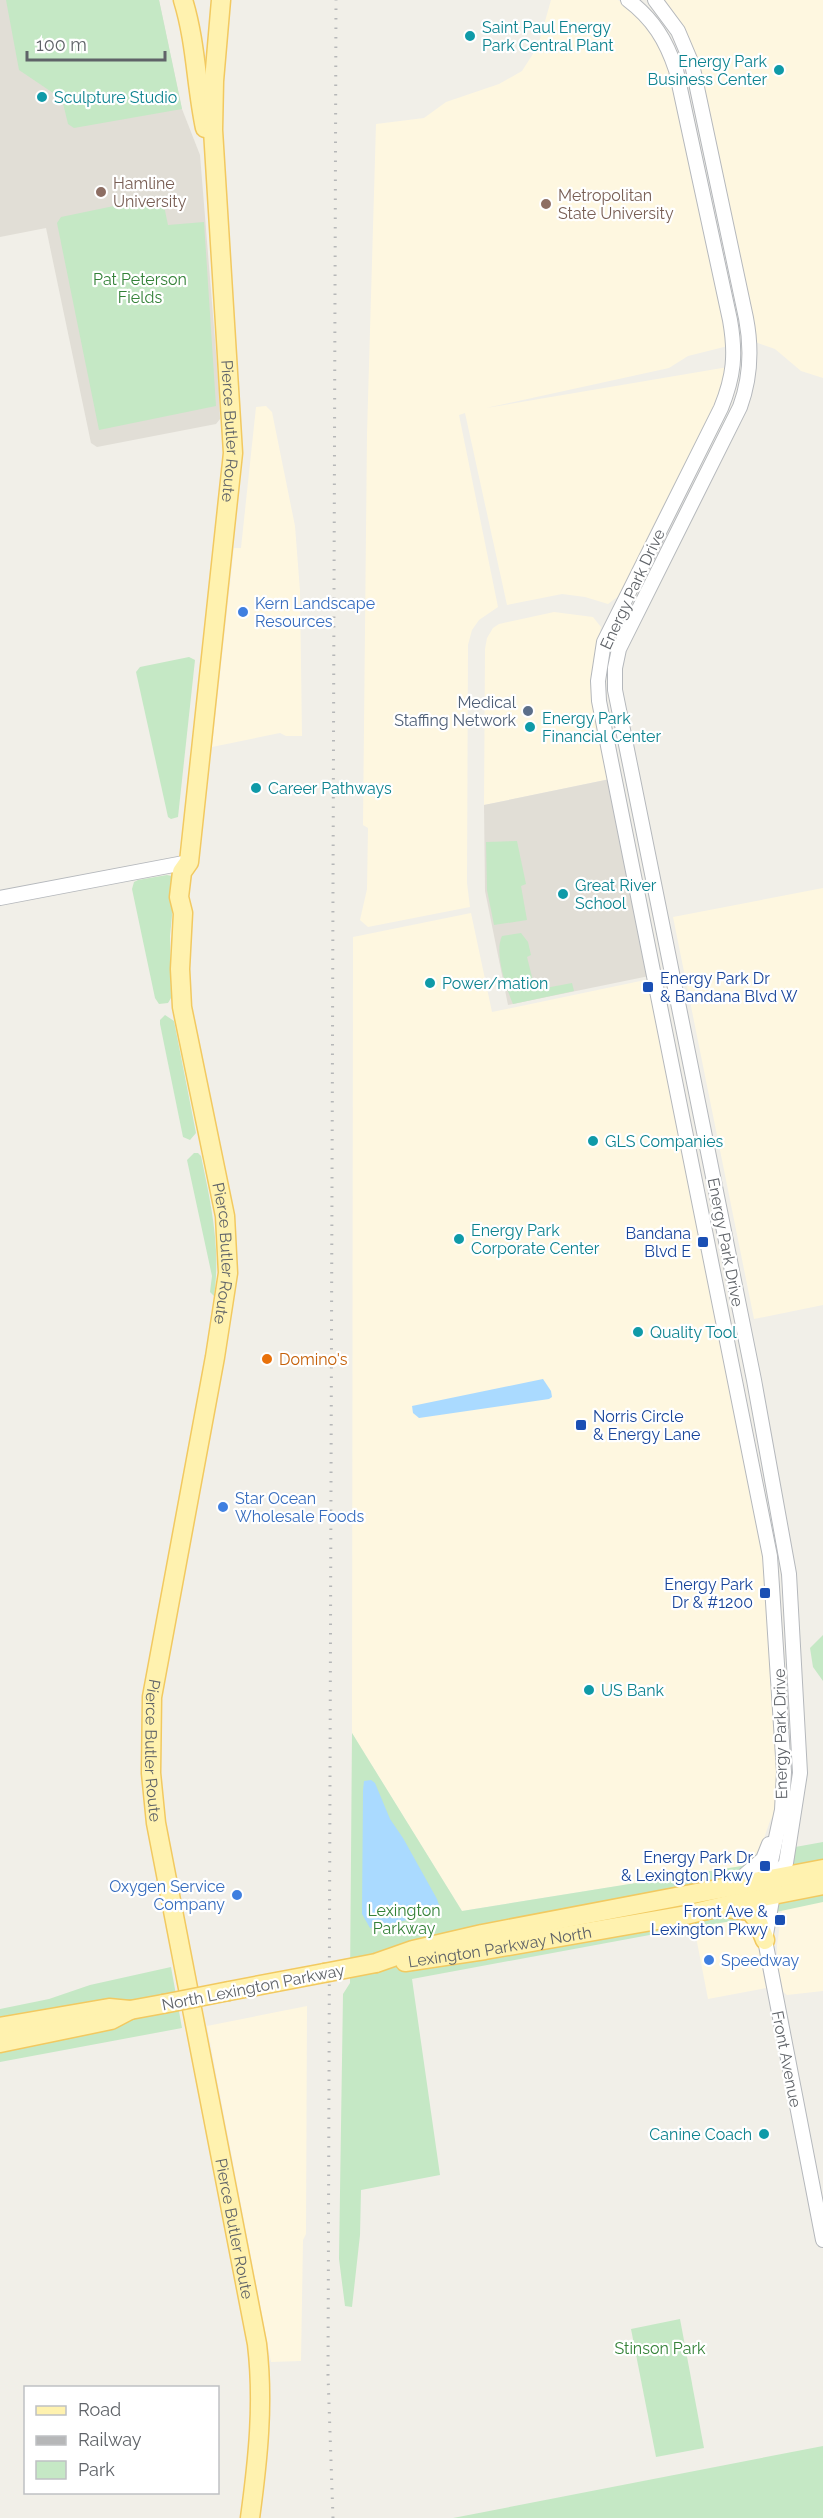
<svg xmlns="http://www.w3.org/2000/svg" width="823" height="2518" font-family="Raleway,sans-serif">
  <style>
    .commercial { fill: #fef7e0 }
    .education { fill: #e1ded6 }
    .green { fill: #c5e8c5 }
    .water { fill: #aadaff }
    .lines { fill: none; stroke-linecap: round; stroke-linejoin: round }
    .minor-casing { stroke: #b5b8bc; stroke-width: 16 }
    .major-casing { stroke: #f2c960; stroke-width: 21 }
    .minor { stroke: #fff; stroke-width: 14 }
    .major { stroke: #fff2af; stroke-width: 18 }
    .rail { stroke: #b6b7b8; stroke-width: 3; stroke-dasharray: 1.5 8; stroke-linecap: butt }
    .major-bridge-casing { stroke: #f2c960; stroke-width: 21; stroke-linecap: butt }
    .major-bridge { stroke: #fff2af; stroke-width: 18 }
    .culture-dot { fill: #0f9aa8; stroke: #fff; stroke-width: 2 }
    .education-dot { fill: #8d6e63; stroke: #fff; stroke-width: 2 }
    .shop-dot { fill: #3f7fe0; stroke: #fff; stroke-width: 2 }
    .service-dot { fill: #5c6f8a; stroke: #fff; stroke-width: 2 }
    .transit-dot { fill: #1a4fb4; stroke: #fff; stroke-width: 2 }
    .food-dot { fill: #e8710a; stroke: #fff; stroke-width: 2 }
    .labels { text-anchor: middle; stroke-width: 4.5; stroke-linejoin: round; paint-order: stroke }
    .culture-label { font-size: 16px; fill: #0d838f; stroke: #fff; text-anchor: start }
    .education-label { font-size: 16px; fill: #785e54; stroke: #fff; text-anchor: start }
    .park-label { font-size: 16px; fill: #348238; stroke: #fff }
    .street-label { font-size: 16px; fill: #5f6368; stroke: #fff }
    .shop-label { font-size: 16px; fill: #366cbe; stroke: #fff; text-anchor: start }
    .service-label { font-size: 16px; fill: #4e5e75; stroke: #fff; text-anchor: end }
    .transit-label { font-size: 16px; fill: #164399; stroke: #fff; text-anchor: end }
    .food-label { font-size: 16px; fill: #c56008; stroke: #fff; text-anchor: start }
  </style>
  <rect width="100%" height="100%" fill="#f1efe8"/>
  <!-- commercial -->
  <g class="commercial">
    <polygon points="551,0 618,0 636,13 655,34 670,69 728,336 728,346 688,356 669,368 486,408 728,367 722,396 620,595 608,604 585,597 562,594 507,605 465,413 459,415 498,607 479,620 472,630 468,645 467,883 470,907 368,927 360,920 367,889 368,828 363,825 367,434 376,124 424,118 446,102 499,84 522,71 538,46"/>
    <polygon points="663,0 823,0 823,378 801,371 775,349 755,342 692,47 681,24"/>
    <polygon points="266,406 272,412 295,526 300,591 302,736 286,736 280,733 212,747 234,548 241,548 256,407"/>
    <polygon points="554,612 593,617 601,627 592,671 592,691 610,779 484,805 485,649 487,638 493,628 499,624"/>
    <polygon points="823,888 823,1305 754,1319 673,917"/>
    <polygon points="471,913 492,1012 650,979 766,1563 780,1779 777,1809 770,1821 755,1864 462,1911 352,1733 353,937"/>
    <polygon points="823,1891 823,1991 787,1995 783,1992 777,1960 777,1945 783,1903"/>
    <polygon points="737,1912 753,1921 766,1988 708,1999 692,1916"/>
    <polygon points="307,2006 306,2234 303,2240 301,2361 271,2362 207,2026"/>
  </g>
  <!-- education -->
  <g class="education">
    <polygon points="0,0 159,0 182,109 200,155 219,389 220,419 216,424 97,447 91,443 46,228 0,237"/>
    <polygon points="610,779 649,976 508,1005 485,891 484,805"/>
  </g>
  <!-- green -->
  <g class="green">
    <polygon points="6,0 159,0 182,109 74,128 68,124 62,99 19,70"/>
    <polygon points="162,196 168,225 204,222 216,406 99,430 57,223 61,217"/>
    <polygon points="189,657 195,660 178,817 171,819 168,817 136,672 140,667"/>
    <polygon points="517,841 526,884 521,886 527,920 494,925 487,890 486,842"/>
    <polygon points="167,875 172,876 175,885 170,936 171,998 168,1003 159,1004 155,998 132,889 134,882 138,880"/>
    <path d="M521 933 528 942 531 955 527 957 533 981 538 980 540 989 572 983 574 991 513 1004C506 988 494 952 502 936Z"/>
    <polygon points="165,1015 174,1021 196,1133 190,1140 183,1137 160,1024 160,1020"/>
    <path d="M194 1153H198L201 1156C211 1204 221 1248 214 1296L210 1292 212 1276 187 1160Z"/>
    <polygon points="823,1635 823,1681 813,1667 810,1648"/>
    <polygon points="352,1733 462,1911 754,1864 762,1853 823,1842 823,1902 739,1920 682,1929 412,1979 440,2175 361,2190 360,2235 352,2307 345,2306 339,2259 343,1994 350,1983"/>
    <polygon points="171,1967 182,2028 0,2062 0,2009 49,1999 90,1985"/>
    <polygon points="680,2319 704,2448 656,2457 631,2329"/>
    <polygon points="823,2446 823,2518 453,2518"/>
  </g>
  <!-- water -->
  <g class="water">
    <polygon points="543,1379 551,1391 552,1397 549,1399 419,1418 413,1413 412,1406"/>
    <polygon points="371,1780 375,1783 390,1819 403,1838 437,1899 440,1908 435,1914 370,1928 362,1914 363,1790 364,1781"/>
  </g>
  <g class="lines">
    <defs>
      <g id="minor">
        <path d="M628 0C653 19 666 40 676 70L730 320C736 354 734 376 721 408L604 642 598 681 599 701 770 1556 784 1772 782 1810 770 1866 776 1877"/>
        <path d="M655 0 678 31 692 64 746 318C752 349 751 377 740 407L619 649 615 668V690L754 1380 789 1574 800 1773 786 1863 776 1877 765 1940 823 2240"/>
        <polyline points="0,898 189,862"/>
        <polyline points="733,1885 763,1859 769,1844"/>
      </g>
      <g id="major">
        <path d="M183 0C196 42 196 85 205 128"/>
        <path id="s1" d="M221 0 214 81 213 130 233 453 189 862 182 872 179 897 183 913 180 969 182 1007 225 1216 228 1273 215 1357 152 1697 151 1773 156 1823 257 2344C264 2403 258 2459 250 2518"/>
        <polyline points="726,1908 750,1911 757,1920 765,1940"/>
        <path id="s2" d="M405 1962 485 1950 686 1915 757 1898 823 1885"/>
        <polyline points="376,1963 413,1950 482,1934 823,1869"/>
        <polyline points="229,1991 324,1973"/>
        <polyline points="0,2027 109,2008 130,2010 163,2004"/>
        <polyline points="0,2043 111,2020 130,2010"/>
      </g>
    </defs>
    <!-- minor casing -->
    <use href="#minor" class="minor-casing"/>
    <!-- major casing -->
    <use href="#major" class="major-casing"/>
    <!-- minor -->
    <use href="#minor" class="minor"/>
    <!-- major -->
    <use href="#major" class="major"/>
    <!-- rail -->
    <polyline class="rail" points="333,2518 328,2375 336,0"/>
    <defs>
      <g id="major-bridge">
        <polyline points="324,1973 376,1963"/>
        <polyline points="163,2004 229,1991"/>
      </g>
    </defs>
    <!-- major-bridge casing -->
    <use href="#major-bridge" class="major-bridge-casing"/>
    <!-- major-bridge -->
    <use href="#major-bridge" class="major-bridge"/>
  </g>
  <!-- markers -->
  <g class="culture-dot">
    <circle cx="470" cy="36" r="6"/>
    <circle cx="779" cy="70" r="6"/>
    <circle cx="42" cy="97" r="6"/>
    <circle cx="530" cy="727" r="6"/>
    <circle cx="256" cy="788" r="6"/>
    <circle cx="563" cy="894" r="6"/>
    <circle cx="430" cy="983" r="6"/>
    <circle cx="593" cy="1141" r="6"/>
    <circle cx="459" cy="1239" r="6"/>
    <circle cx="638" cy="1332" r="6"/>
    <circle cx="589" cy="1690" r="6"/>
    <circle cx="764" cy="2134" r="6"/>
  </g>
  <g class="education-dot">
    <circle cx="101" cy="192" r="6"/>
    <circle cx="546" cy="204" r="6"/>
  </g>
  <g class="shop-dot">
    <circle cx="243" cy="612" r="6"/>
    <circle cx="223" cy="1507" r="6"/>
    <circle cx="237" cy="1895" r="6"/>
    <circle cx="709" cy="1960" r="6"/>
  </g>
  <circle class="service-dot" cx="528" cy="711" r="6"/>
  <g class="transit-dot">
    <rect x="642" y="981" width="12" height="12" rx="3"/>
    <rect x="697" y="1236" width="12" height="12" rx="3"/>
    <rect x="575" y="1419" width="12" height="12" rx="3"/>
    <rect x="759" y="1587" width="12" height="12" rx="3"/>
    <rect x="759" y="1860" width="12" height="12" rx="3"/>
    <rect x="774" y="1914" width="12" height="12" rx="3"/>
  </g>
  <circle class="food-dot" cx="267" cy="1359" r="6"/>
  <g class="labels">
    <!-- culture labels -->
    <g class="culture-label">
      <text x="482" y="33">Saint Paul Energy<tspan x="482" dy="18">Park Central Plant</tspan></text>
      <text x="767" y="67" text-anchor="end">Energy Park<tspan x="767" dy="18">Business Center</tspan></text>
      <text x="54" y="103">Sculpture Studio</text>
      <text x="542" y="724">Energy Park<tspan x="542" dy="18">Financial Center</tspan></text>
      <text x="268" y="794">Career Pathways</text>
      <text x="575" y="891">Great River<tspan x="575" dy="18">School</tspan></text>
      <text x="442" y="989">Power/mation</text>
      <text x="605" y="1147">GLS Companies</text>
      <text x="471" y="1236">Energy Park<tspan x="471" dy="18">Corporate Center</tspan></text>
      <text x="650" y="1338">Quality Tool</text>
      <text x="601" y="1696">US Bank</text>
      <text x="752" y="2140" text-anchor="end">Canine Coach</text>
    </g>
    <!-- education labels -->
    <g class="education-label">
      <text x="113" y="189">Hamline<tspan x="113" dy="18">University</tspan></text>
      <text x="558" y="201">Metropolitan<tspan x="558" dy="18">State University</tspan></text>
    </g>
    <!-- park labels -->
    <g class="park-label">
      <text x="140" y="285">Pat Peterson<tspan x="140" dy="18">Fields</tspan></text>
      <text x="404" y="1916">Lexington<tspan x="404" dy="18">Parkway</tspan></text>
      <text x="660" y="2354">Stinson Park</text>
    </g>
    <!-- street labels -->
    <g class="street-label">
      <text dy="6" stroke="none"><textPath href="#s1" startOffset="432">Pierce Butler Route</textPath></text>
      <text transform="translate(632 589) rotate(-65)" y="6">Energy Park Drive</text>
      <text transform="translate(726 1242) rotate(79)" y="6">Energy Park Drive</text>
      <text dy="6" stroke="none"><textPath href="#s1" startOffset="1264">Pierce Butler Route</textPath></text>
      <text transform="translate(780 1734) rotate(-91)" y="6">Energy Park Drive</text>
      <text dy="6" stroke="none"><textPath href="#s1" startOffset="1768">Pierce Butler Route</textPath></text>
      <text dy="6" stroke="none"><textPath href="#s2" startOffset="96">Lexington Parkway North</textPath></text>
      <text transform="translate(253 1987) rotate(-11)" y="6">North Lexington Parkway</text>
      <text transform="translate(787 2059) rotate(79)" y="6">Front Avenue</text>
      <text dy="6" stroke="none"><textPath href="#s1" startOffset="2254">Pierce Butler Route</textPath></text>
    </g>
    <!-- shop labels -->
    <g class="shop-label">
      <text x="255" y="609">Kern Landscape<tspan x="255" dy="18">Resources</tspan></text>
      <text x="235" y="1504">Star Ocean<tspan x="235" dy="18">Wholesale Foods</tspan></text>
      <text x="225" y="1892" text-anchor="end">Oxygen Service<tspan x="225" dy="18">Company</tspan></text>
      <text x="721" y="1966">Speedway</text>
    </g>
    <!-- service labels -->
    <g class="service-label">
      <text x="516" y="708">Medical<tspan x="516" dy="18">Staffing Network</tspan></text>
    </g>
    <!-- transit labels -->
    <g class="transit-label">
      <text x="660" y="984" text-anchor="start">Energy Park Dr<tspan x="660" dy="18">&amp; Bandana Blvd W</tspan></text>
      <text x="691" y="1239">Bandana<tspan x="691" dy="18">Blvd E</tspan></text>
      <text x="593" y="1422" text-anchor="start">Norris Circle<tspan x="593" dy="18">&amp; Energy Lane</tspan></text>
      <text x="753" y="1590">Energy Park<tspan x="753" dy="18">Dr &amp; #1200</tspan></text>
      <text x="753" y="1863">Energy Park Dr<tspan x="753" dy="18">&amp; Lexington Pkwy</tspan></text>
      <text x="768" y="1917">Front Ave &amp;<tspan x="768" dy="18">Lexington Pkwy</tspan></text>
    </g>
    <!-- food labels -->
    <g class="food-label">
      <text x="279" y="1365">Domino's</text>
    </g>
  </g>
  <!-- legend -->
  <rect x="24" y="2386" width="195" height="108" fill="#ffffff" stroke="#bfc1c3" stroke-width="1.5"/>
  <rect x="36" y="2406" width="30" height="9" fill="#fff2af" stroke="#bfc1c3" stroke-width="1.5"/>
  <text x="78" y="2416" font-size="18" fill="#5f6368">Road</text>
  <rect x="36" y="2436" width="30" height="9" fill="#b6b7b8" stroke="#bfc1c3" stroke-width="1.5"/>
  <text x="78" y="2446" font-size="18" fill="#5f6368">Railway</text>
  <rect x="36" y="2461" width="30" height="18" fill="#c5e8c5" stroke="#bfc1c3" stroke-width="1.5"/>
  <text x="78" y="2476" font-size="18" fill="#5f6368">Park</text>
  <!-- scale -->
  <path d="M27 51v9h138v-9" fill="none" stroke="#5f6368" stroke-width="3"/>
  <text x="36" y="51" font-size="18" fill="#5f6368" stroke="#ffffff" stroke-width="4.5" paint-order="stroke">100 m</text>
</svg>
